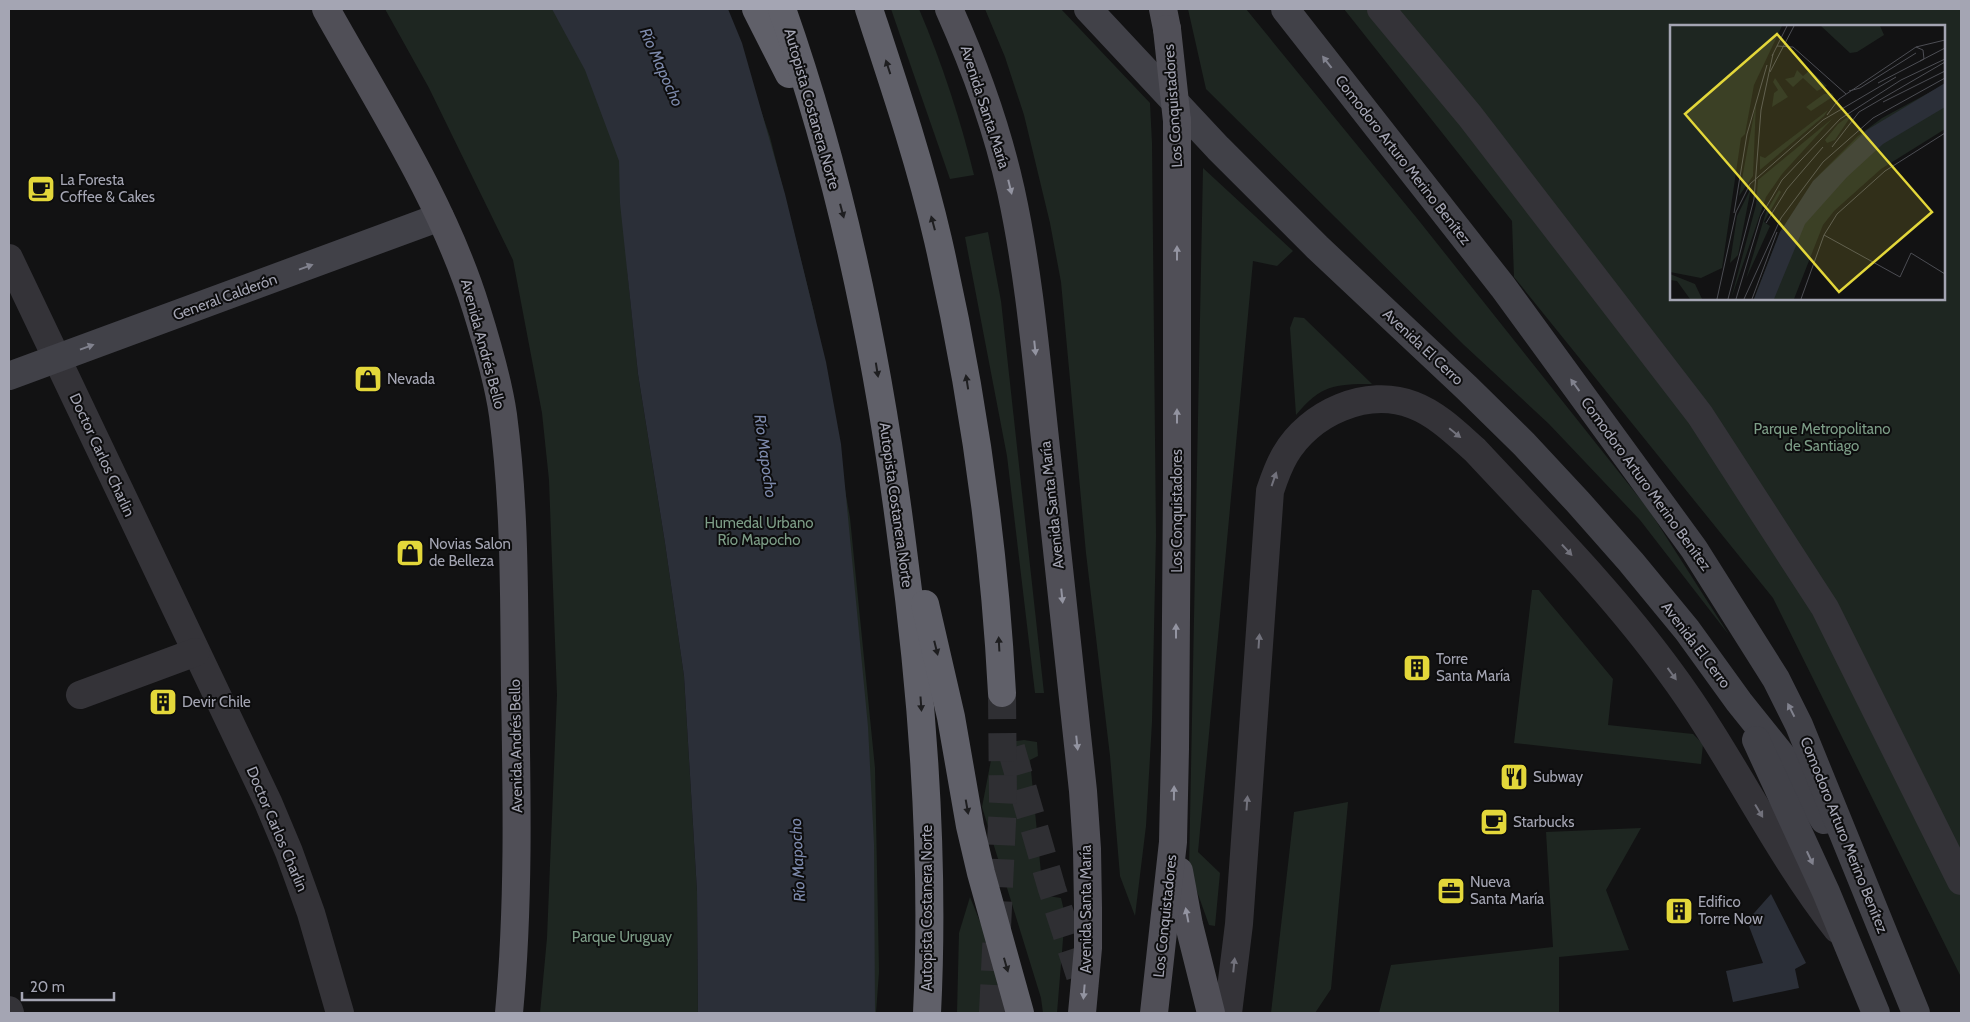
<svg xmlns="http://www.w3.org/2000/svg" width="1970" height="1022" font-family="Cabin,sans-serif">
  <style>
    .green { fill: #1e2621; fill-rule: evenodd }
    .water { fill: #2b2f38 }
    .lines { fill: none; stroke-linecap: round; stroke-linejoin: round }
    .highway-tunnel { stroke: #2f2f33; stroke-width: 28; stroke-dasharray: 28 14; stroke-linecap: butt }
    .street { stroke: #343338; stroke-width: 28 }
    .secondary { stroke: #414148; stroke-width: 28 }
    .primary { stroke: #504f57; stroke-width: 28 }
    .highway { stroke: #606069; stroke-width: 28 }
    .primary-bridge { stroke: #504f57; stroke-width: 28 }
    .oneway { fill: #81828e }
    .oneway2 { fill: #1e1e20 }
    .oneway3 { fill: #9394a1 }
    .oneway4 { fill: #72727c }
    .labels { text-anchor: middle; stroke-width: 4; stroke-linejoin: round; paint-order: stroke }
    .street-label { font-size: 15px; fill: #a4a5b3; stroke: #0d0d0e }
    .poi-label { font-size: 15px; fill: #a4a5b3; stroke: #0d0d0e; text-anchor: start }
    .park-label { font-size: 15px; fill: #7d9d87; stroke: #0d0d0e }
    .water-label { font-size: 16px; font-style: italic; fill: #7d8aac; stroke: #0d0d0e }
    .inset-road { fill: none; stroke: #4c4d53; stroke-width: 1 }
    .view { fill: #e3d73a; fill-opacity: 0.15; stroke: #e3d73a; stroke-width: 2.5 }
    .inset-edge { fill: none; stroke: #a4a5b3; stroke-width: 2.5 }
  </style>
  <rect width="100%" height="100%" fill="#121213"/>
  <!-- green -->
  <g class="green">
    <polygon points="385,9 726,9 770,137 814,312 850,518 875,768 879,972 876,1013 705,1013 688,683 627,268 638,374 665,543 684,676 697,891 698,1013 540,1013 547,938 557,695 549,480 542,413 513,260 429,88"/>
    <path d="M891 9H919C942 63 960 118 974 175L950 179Z"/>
    <polygon points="985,9 1061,9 1150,103 1152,143 1156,536 1152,722 1146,826 1135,916 1120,876 1110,756 1086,553 1061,282 1050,223 1024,115 1005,57"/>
    <polygon points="1188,9 1246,9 1420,222 1649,510 1729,635 1640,520 1549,424 1464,345 1206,89"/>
    <path d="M1344 9H1961V977L1773 598 1514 277 1512 221ZM1671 26H1944V299H1671Z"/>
    <polygon points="1203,168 1293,251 1277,266 1253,261 1198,852 1220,873 1215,926 1209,925 1189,869"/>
    <polygon points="988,232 1001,301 1044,693 1035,693 1007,456 965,237"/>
    <path d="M1294 317 1304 318 1372 384C1334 384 1321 385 1296 415L1290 328Z"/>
    <polygon points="1532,590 1539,590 1613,679 1608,725 1693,734 1703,744 1701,764 1514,743"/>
    <polygon points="1024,740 1037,742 1038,756 1030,760 1042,883 1048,896 1061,898 1065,915 1057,1013 1043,1013 1041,998 982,807 992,755 1008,742"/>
    <polygon points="1348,802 1331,989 1315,1013 1271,1013 1294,812"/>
    <polygon points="1641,828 1606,890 1629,950 1559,957 1559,1013 1379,1013 1391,965 1553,947 1546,832"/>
    <polygon points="970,897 991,949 1003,1013 957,1013 959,933"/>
  </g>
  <!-- water -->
  <g class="water">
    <polygon points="552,9 728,9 742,43 785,194 826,362 841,444 868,727 874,844 875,1013 698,1013 697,891 684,676 665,543 638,374 620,203 619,161 585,70"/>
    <polygon points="1771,894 1806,963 1795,969 1799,988 1733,1002 1726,971 1763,963 1747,921"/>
  </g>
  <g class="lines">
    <!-- highway-tunnel -->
    <g class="highway-tunnel">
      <polyline points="1011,748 1052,889 1085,991"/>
      <polyline points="993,1013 1003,801 1002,693"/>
    </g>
    <!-- street -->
    <g class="street">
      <polyline points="1381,9 1470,116 1700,415 1825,608 1961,881"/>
      <polyline points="9,258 268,802 289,852 311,913 340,1013"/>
      <polyline points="80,695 196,652"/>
      <polyline points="9,1010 10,1013"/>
      <path d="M1228 1013 1239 924 1270 491C1274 479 1278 467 1285 455 1309 413 1367 387 1413 405 1437 414 1457 434 1475 450 1542 522 1612 592 1670 672 1731 754 1774 849 1837 929"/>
    </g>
    <!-- secondary -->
    <g class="secondary">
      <polyline points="1088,9 1218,148 1317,247 1467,388 1524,444 1578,502 1631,562 1687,630 1739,702 1788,763 1824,820"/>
      <polyline points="1285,9 1503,287 1694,549 1776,679 1799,725 1916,1013"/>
      <polyline points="9,376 440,217"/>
      <polyline points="1756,740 1826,892 1876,1013"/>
    </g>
    <!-- primary -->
    <g class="primary">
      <path d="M326 9C379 104 444 204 476 308 487 343 498 380 503 415 515 506 514 597 515 688 517 797 519 905 509 1013"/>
      <path d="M949 9C975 67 997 128 1011 191 1030 278 1037 368 1047 457 1059 568 1071 680 1083 791L1087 849 1088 908V948L1082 1013"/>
      <polyline points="1163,9 1167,29"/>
      <polyline points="1179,871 1189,925 1211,1013"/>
      <polyline points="1154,1013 1173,842 1175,749 1177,486 1177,121"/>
    </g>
    <!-- highway -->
    <g class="highway">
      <polyline points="756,9 789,74"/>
      <path d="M782 9C843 182 879 361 902 543 923 699 935 856 927 1013"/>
      <path d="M869 9C894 85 920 162 938 240 972 389 994 540 1002 693"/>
      <polyline points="925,604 951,717 970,826 981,873 1020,1013"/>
    </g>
    <!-- primary-bridge -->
    <polyline class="primary-bridge" points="1167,29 1177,121"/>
  </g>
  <!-- one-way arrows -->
  <defs><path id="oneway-solid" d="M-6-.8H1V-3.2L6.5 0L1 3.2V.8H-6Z" transform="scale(1.25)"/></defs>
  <g class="oneway">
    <use href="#oneway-solid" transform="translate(1327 62) rotate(-128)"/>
    <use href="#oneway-solid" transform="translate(306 267) rotate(-20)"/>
    <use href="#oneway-solid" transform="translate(87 347) rotate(-20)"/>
    <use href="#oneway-solid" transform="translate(1575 385) rotate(-126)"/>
    <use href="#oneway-solid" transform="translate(1791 710) rotate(-117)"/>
    <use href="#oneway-solid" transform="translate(1810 858) rotate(65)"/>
  </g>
  <g class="oneway2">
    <use href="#oneway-solid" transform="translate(888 67) rotate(-108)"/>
    <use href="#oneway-solid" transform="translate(842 211) rotate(75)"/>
    <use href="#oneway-solid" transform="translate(933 223) rotate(-105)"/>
    <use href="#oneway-solid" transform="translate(877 370) rotate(81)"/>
    <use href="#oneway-solid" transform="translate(967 382) rotate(-99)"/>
    <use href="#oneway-solid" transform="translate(999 644) rotate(-93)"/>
    <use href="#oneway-solid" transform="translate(936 648) rotate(76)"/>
    <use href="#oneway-solid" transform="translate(921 704) rotate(86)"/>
    <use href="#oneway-solid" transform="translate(967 807) rotate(80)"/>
    <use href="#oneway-solid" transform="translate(1006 965) rotate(74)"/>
  </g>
  <g class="oneway3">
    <use href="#oneway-solid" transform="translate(1010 187) rotate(76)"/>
    <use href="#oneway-solid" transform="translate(1177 253) rotate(-90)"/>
    <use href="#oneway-solid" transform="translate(1035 348) rotate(84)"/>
    <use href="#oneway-solid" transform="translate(1177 416) rotate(-90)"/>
    <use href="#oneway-solid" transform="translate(1062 596) rotate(84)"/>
    <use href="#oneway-solid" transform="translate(1176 631) rotate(-90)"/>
    <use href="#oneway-solid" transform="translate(1077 743) rotate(84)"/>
    <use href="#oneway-solid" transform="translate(1174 793) rotate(-89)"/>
    <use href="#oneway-solid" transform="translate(1187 915) rotate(-101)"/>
    <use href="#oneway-solid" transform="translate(1084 992) rotate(95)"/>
  </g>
  <g class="oneway4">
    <use href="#oneway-solid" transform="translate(1455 433) rotate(39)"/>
    <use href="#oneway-solid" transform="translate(1274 479) rotate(-71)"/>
    <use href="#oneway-solid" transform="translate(1567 550) rotate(47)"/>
    <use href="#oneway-solid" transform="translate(1259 641) rotate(-86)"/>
    <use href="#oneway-solid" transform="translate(1672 674) rotate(54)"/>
    <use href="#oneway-solid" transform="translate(1247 803) rotate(-86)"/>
    <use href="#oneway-solid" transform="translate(1759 811) rotate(59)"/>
    <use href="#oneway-solid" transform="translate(1234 965) rotate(-84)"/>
  </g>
  <!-- icons -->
  <defs>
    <symbol id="cafe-square" viewBox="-11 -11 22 22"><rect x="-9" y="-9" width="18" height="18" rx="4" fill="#e3d73a" stroke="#0d0d0e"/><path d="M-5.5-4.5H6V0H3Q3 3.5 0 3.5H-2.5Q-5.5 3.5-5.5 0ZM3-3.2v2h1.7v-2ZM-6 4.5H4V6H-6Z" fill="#111"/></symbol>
    <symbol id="shop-square" viewBox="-11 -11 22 22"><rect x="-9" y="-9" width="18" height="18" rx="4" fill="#e3d73a" stroke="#0d0d0e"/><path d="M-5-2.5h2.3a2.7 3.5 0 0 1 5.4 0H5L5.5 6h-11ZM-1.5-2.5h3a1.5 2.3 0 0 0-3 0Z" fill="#111"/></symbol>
    <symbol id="building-square" viewBox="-11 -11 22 22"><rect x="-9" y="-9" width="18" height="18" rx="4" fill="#e3d73a" stroke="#0d0d0e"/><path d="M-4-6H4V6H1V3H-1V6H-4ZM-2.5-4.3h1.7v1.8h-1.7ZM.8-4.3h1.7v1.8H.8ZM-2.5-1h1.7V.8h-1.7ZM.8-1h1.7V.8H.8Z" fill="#111"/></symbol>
    <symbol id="restaurant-square" viewBox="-11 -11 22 22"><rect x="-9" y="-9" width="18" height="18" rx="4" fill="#e3d73a" stroke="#0d0d0e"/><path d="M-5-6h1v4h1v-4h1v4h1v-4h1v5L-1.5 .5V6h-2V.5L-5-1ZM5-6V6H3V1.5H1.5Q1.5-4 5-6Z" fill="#111"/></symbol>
    <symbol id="office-square" viewBox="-11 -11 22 22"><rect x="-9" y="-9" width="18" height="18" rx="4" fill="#e3d73a" stroke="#0d0d0e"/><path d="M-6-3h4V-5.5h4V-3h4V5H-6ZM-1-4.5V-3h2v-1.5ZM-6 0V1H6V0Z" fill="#111"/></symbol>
  </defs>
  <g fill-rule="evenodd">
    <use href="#cafe-square" x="25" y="173" width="32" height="32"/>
    <use href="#shop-square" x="352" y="363" width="32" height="32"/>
    <use href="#shop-square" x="394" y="537" width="32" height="32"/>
    <use href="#building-square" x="1401" y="652" width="32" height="32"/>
    <use href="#building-square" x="147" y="686" width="32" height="32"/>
    <use href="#restaurant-square" x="1498" y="761" width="32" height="32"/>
    <use href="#cafe-square" x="1478" y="806" width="32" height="32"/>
    <use href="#office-square" x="1435" y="875" width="32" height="32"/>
    <use href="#building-square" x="1663" y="895" width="32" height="32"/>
  </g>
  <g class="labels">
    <!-- street labels -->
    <g class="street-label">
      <text transform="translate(1173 106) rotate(-94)" y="5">Los Conquistadores</text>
      <text transform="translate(985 107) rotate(72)" y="5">Avenida Santa María</text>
      <text transform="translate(812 109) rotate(74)" y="5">Autopista Costanera Norte</text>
      <text transform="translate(1403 160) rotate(52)" y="5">Comodoro Arturo Merino Benítez</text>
      <text transform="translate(225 297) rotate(-20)" y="5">General Calderón</text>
      <text transform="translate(483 344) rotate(75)" y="5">Avenida Andrés Bello</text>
      <text transform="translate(1423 347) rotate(43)" y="5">Avenida El Cerro</text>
      <text transform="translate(102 455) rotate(65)" y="5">Doctor Carlos Charlin</text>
      <text transform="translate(1646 484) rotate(54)" y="5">Comodoro Arturo Merino Benítez</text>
      <text transform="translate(896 505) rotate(82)" y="5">Autopista Costanera Norte</text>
      <text transform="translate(1052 505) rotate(-96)" y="5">Avenida Santa María</text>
      <text transform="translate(1177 511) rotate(-90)" y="5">Los Conquistadores</text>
      <text transform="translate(1696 645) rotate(53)" y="5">Avenida El Cerro</text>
      <text transform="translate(516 746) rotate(-91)" y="5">Avenida Andrés Bello</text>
      <text transform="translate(277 829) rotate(67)" y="5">Doctor Carlos Charlin</text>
      <text transform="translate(1844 835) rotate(68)" y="5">Comodoro Arturo Merino Benítez</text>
      <text transform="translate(927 908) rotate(-90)" y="5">Autopista Costanera Norte</text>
      <text transform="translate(1086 909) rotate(-90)" y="5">Avenida Santa María</text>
      <text transform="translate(1165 916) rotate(-84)" y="5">Los Conquistadores</text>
    </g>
    <!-- poi labels -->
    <g class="poi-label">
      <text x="60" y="185">La Foresta<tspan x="60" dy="17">Coffee &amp; Cakes</tspan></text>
      <text x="387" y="384">Nevada</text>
      <text x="429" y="549">Novias Salon<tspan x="429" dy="17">de Belleza</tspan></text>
      <text x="1436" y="664">Torre<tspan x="1436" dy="17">Santa María</tspan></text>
      <text x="182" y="707">Devir Chile</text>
      <text x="1533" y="782">Subway</text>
      <text x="1513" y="827">Starbucks</text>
      <text x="1470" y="887">Nueva<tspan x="1470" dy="17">Santa María</tspan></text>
      <text x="1698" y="907">Edifico<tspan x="1698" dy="17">Torre Now</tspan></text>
    </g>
    <!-- park labels -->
    <g class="park-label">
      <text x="1822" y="434">Parque Metropolitano<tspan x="1822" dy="17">de Santiago</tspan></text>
      <text x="759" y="528">Humedal Urbano<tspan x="759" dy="17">Río Mapocho</tspan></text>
      <text x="622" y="942">Parque Uruguay</text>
    </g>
    <!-- water labels -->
    <g class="water-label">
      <text transform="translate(662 67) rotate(66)" y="6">Río Mapocho</text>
      <text transform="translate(766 456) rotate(82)" y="6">Río Mapocho</text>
      <text transform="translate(797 860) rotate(-93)" y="6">Río Mapocho</text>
    </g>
  </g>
  <!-- overview -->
  <g transform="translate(1670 25)">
    <rect width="275" height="275" fill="#121213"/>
    <path d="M0 1H112L84 60 75 109 71 113 52 243 31 253 0 247ZM151 1H210L214 10 187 27 180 28ZM127 45 133 51 140 45 157 61 147 66 133 53 123 62 115 54 124 52ZM105 53 118 72 102 82 104 68 108 65 103 57ZM275 59V104L211 144 164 186 153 200 124 274H84L110 207 149 150 188 111 212 93ZM162 68 164 71 141 86 136 82 154 69ZM86 78 83 151 69 171 74 143ZM158 85 154 91 90 145V131L95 133ZM183 88 165 115 157 118 155 115 168 99ZM163 93 112 149 96 172 61 274 86 180 88 155ZM81 163 68 230 60 238 67 191ZM109 165 111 167 94 197 100 201 76 254 96 187ZM0 249 25 259 32 274H20L7 256 0 255Z" fill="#1e2621"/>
    <path d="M275 58V82L213 119 177 152 135 199 104 274H84L110 207 143 156 197 105Z" fill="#2b2f38"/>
    <path class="inset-road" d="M107 21 123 22 176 69M246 22 253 25 254 34M102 31 117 1M250 36 275 23M100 47 124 1M208 58 254 34M179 66 190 63 246 28M169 74 246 22 275 15M213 77 275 46M157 90 169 74M162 122 189 87 275 37M64 188 77 109 97 40M96 198 117 164 153 122M154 210 230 252 241 228 275 249M47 274 66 187 80 159 153 95 226 52M58 274 84 174 91 85 103 29M66 274 91 191 112 155 170 94 231 55 275 34M74 274 111 193 153 137 203 93 275 53M82 274 107 207M131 274 154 210 167 189 215 146 275 108"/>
    <path class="view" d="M107 9 262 187 169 267 15 89Z"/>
    <rect width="275" height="275" class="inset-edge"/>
  </g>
  <!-- border -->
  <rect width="1970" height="1022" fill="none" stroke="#a4a5b3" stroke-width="20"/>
  <!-- scale -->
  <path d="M22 992v8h92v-8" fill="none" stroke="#a4a5b3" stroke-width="2.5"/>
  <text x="30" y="992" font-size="15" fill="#a4a5b3" stroke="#0d0d0e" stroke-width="4" paint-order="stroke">20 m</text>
</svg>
